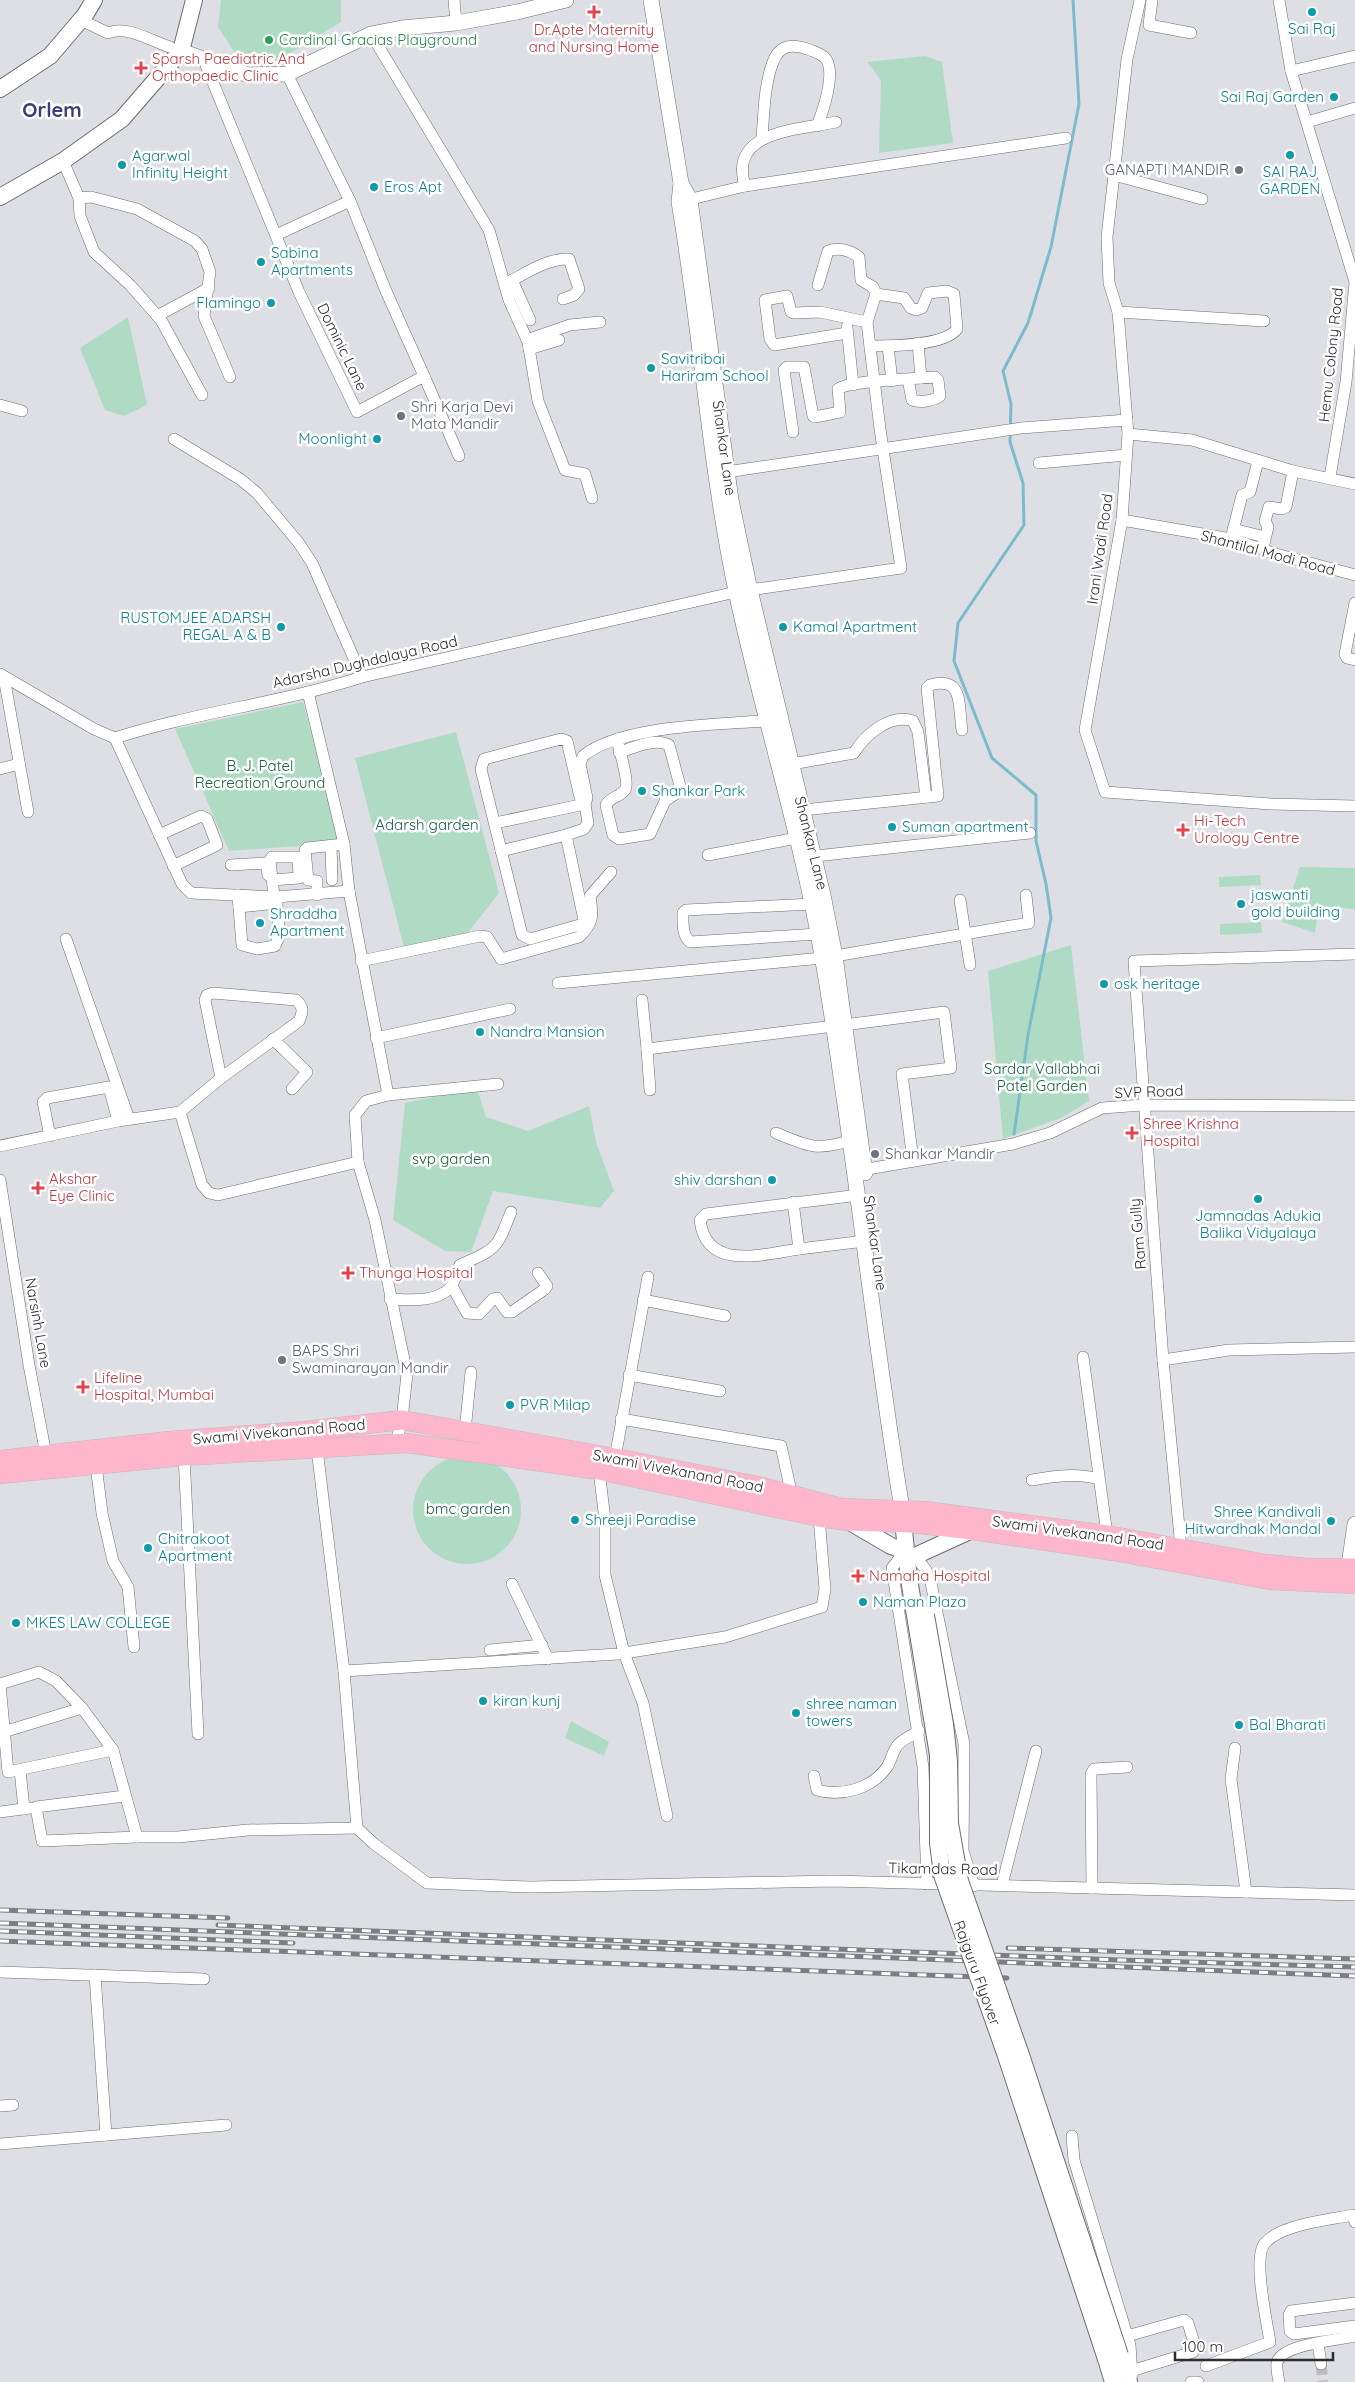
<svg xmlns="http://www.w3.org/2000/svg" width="1355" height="2382" font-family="Quicksand,sans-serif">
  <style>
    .green { fill: #afdbc5 }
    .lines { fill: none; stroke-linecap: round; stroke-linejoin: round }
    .stream { stroke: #7bbccc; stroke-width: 3 }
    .minor-tunnel { stroke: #bbbbc1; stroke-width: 11; stroke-dasharray: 11 5.5; stroke-linecap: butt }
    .minor-casing { stroke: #6c6d73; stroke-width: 12 }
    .tertiary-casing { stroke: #6c6d73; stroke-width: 16 }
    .secondary-casing { stroke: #6c6d73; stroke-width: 18 }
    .primary-casing { stroke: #bcbcbd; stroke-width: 20 }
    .minor { stroke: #fff; stroke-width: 11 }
    .tertiary { stroke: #fff; stroke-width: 15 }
    .secondary { stroke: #fff; stroke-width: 16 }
    .primary { stroke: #feb6cc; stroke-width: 19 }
    .rail-casing { stroke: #7d7e82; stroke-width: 5 }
    .rail { stroke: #fff; stroke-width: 3; stroke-dasharray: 9; stroke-linecap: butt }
    .secondary-bridge-casing { stroke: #6c6d73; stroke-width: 18; stroke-linecap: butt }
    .secondary-bridge { stroke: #fff; stroke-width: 16 }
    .health-dot { fill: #e0444e; stroke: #fff; stroke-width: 2 }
    .culture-dot { fill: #0f9aa8; stroke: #fff; stroke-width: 2 }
    .leisure-dot { fill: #2e9e5b; stroke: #fff; stroke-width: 2 }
    .worship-dot { fill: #6b7280; stroke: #fff; stroke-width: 2 }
    .labels { text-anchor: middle; stroke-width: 5; stroke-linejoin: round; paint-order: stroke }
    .culture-label { font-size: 15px; fill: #0d838f; stroke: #fff; text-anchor: start }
    .health-label { font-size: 15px; fill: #be3a42; stroke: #fff; text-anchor: start }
    .leisure-label { font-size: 15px; fill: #27864d; stroke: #fff; text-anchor: start }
    .worship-label { font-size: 15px; fill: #5b616d; stroke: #fff; text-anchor: start }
    .street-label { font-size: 15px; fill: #2d2d30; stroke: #fff }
    .park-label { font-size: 15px; fill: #1c6046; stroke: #fff }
    .district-label { font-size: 20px; font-weight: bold; fill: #403c79; stroke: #fff }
  </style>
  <rect width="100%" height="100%" fill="#dedfe5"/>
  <!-- green -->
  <g class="green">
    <polygon points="221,0 341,0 341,22 277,61 235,53 218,27"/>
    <polygon points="925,56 942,62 953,143 879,153 881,80 867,62"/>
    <polygon points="128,317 147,405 124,416 105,410 80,348"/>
    <polygon points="303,702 340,843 229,851 175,729"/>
    <polygon points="456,732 499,893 467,934 405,951 355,758"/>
    <polygon points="1300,867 1355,868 1355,909 1319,906 1315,933 1282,922"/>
    <polygon points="1260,875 1261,885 1219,887 1219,877"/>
    <polygon points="1261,922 1262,933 1220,935 1220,924"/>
    <polygon points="1071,945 1089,1101 1061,1118 1003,1139 988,971"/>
    <polygon points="477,1088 486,1117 528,1131 589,1106 596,1142 614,1191 600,1208 493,1191 471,1252 445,1251 393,1220 405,1103"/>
    <circle cx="467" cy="1510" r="54"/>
    <polygon points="571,1721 609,1742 604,1756 565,1738"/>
  </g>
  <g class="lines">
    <!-- stream -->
    <polyline class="stream" points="1014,1134 1028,1035 1051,918 1046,884 1036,841 1036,795 992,758 954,661 958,623 1024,525 1023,483 1010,442 1011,404 1003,371 1028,323 1051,247 1079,104 1073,0"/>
    <!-- minor-tunnel -->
    <polyline class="minor-tunnel" points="1321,2364 1323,2382"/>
    <defs>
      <g id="minor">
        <polyline points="454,0 456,23"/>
        <polyline points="1140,0 1127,59 1107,237 1109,283 1118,312 1128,434 1122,520 1085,730 1105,792 1271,804 1355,806"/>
        <polyline points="1152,0 1149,25 1191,33"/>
        <polyline points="1279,0 1291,71 1355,282 1346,382 1330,477"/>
        <path d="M81 20 108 33C127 25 151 41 170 47"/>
        <polyline points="371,34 489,230 509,300 528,342 538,401 565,470 585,474 592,498"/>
        <polyline points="203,58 299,292 357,412 424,376 386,291 350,201 287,74"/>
        <polyline points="1291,71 1355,56"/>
        <polyline points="1307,122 1355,108"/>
        <path d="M762 138C764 114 764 85 773 62 780 43 794 44 810 50 815 52 822 54 826 59 836 74 823 111 817 126"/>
        <polyline points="63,161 79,198 80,216 94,252 130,285 161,320 202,395"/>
        <polyline points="1114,175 1202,199"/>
        <path d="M745 186C728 130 799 130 836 122"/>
        <polyline points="79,198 91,197 137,209 195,241 202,249 210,272 204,316 230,377"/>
        <polyline points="683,201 745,186 1066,138"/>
        <polyline points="276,235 350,201"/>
        <polyline points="512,280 530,320"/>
        <path d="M505 284C525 274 547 258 569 259L579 289 574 295 563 299"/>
        <polyline points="1118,312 1264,321"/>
        <polyline points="157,316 209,288"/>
        <polyline points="847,327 853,385"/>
        <polyline points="847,333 774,345 770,339 765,300 787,296 791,312 794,313 820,312 867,322"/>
        <polyline points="527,340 570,325 600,322"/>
        <polyline points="918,343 921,378"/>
        <path d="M870 346C891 346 944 346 957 329L954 294 947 291 928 293 922 308 916 310 911 308 904 298 876 294"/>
        <polyline points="888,346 892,381"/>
        <polyline points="529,349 559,340"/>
        <polyline points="424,376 459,456"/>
        <polyline points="0,405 22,411"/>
        <path d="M793 432 784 370 787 367H804L813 416 815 417 840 412 838 389C850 380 916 379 935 377L938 380 940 396C934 401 919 403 912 400L908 379"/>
        <polyline points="1128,434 1192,440 1293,471 1355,484"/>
        <polyline points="174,439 240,479 257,493 298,542 312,563 362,677"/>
        <polyline points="1039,463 1126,455"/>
        <polyline points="720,473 1021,428 1127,420"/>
        <polyline points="1122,520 1231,539 1276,554 1355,575"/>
        <polyline points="1233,529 1265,537"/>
        <polyline points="1231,539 1242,495 1250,492 1258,461"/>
        <polyline points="1263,548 1268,527 1265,521 1269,507 1282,509 1286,507 1293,471"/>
        <polyline points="1355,603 1345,654 1347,658 1355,660"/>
        <path d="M0 674 94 729 115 738C196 712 281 703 362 677L736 592 901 568 880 429 867 322 876 294 873 287 861 280 859 257C850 250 838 247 828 251L818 285"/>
        <polyline points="4,677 28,812"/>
        <polyline points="308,692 344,844 349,891"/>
        <path d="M617 739C619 749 630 784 625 790 620 797 610 797 606 805L613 835 619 839 650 834 665 801 674 795 680 786 669 745C655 737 634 748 619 752"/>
        <path d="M792 764 854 753C865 735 890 713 913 721L918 732 926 797"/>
        <polyline points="0,769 19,764"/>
        <path d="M803 810 938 796 927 688 930 685C964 676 958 704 962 730"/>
        <path d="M495 823 585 804 580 797 567 741 561 739 484 759 481 769 522 935 530 939 583 924 584 920 566 835 584 829 588 823 585 804 587 798 580 764 583 756C622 724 724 725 774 720"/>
        <polyline points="159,835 201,816 207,819 217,845 173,866"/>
        <polyline points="331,846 332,880"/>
        <polyline points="501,851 566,835"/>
        <polyline points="708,855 797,838"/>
        <polyline points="806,857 1030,833"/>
        <polyline points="231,865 266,863 268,875"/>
        <path d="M272 880 299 878 298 857H272L270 860C271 872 273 884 274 897"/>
        <polyline points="238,895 242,945 257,949 275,946 280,934 276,897"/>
        <polyline points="317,895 317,881 308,880 305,850 307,848 344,844"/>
        <polyline points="960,900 970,965"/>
        <path d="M813 904 686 910 683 913C683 923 682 935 690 942L818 934"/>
        <polyline points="239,907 277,903"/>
        <polyline points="66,939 129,1119"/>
        <polyline points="835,956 1029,923 1026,895"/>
        <path d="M361 961 480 936 487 937 501 959 579 937C594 923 593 915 590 896L611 872"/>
        <polyline points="558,983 822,958"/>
        <polyline points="642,1000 647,1049 834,1026"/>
        <polyline points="844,1025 944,1012 951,1068 902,1074 913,1161"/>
        <polyline points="376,1038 510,1009"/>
        <polyline points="273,1039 307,1072 292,1089"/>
        <polyline points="647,1049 650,1090"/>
        <polyline points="388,1095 498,1084"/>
        <path d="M180 1112 221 1078 299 1021C303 1012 304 1007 296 1000L213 993 207 995 205 1000 221 1078"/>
        <path d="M776 1133C808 1146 815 1151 849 1141"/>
        <polyline points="50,1136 43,1102 47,1098 109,1087 118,1121"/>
        <polyline points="0,1146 118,1121 180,1112 202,1185 209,1193 218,1195 358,1162 355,1115 366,1101 388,1095 349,891 276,897 191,893 182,884 115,738"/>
        <polyline points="358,1162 375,1220 407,1374 402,1420 396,1443"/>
        <polyline points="856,1171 1013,1144 1050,1133 1102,1108 1143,1105 1355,1106"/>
        <polyline points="0,1180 29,1365 47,1460"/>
        <path d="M793 1202 799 1249C763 1254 706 1272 700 1220L706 1214 859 1195"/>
        <polyline points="799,1249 865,1241"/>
        <polyline points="452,1286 467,1313 479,1314 493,1299 497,1298 507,1312 512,1312 545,1289 547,1286 538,1273"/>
        <path d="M390 1299C410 1300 436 1303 451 1287 455 1281 457 1271 460 1265 498 1248 496 1250 511 1212"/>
        <polyline points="643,1300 725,1316"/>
        <polyline points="1083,1357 1107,1535"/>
        <polyline points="1163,1360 1229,1350 1355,1347"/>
        <polyline points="629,1375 720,1391"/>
        <polyline points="621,1419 781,1446 792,1496"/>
        <polyline points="465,1431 471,1372"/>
        <polyline points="184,1456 198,1734"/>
        <polyline points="615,1458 648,1277"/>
        <polyline points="96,1465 102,1513 113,1561 128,1587 134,1647"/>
        <polyline points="599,1470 605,1520 605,1575 624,1653 643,1703 667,1816"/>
        <path d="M1032 1480C1055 1476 1076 1473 1099 1479"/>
        <polyline points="1181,1548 1163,1360 1134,961 1355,954"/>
        <polyline points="905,1551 892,1568 923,1767 927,1884"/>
        <polyline points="915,1556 926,1570 931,1583 964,1744 963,1851 974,1886"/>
        <polyline points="512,1584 548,1659"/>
        <polyline points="490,1650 542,1645"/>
        <polyline points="344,1671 618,1654 725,1637 822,1607 825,1589 819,1517"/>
        <polyline points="0,1684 8,1772 113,1750"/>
        <polyline points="0,1684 39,1672 56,1681 82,1708"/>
        <polyline points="0,1733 82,1708 113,1750 137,1837 178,1837 248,1830 357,1828 344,1671 317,1449"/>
        <polyline points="1235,1748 1231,1779 1246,1892"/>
        <polyline points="20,1770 24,1809"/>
        <path d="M814 1776 817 1790C841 1797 872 1789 887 1767 891 1761 892 1753 897 1746 901 1740 913 1735 919 1731"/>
        <polyline points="125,1796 36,1807 42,1841 137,1837"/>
        <polyline points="0,1812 30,1808"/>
        <polyline points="357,1828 373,1843 427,1883 530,1887 833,1881 1355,1895"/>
        <polyline points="1002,1885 1036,1751"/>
        <polyline points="1092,1888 1091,1774 1094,1769 1127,1767"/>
        <polyline points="0,1972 204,1979"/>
        <polyline points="95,1975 106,2135"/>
        <polyline points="0,2106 13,2105"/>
        <polyline points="1072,2136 1074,2160 1130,2345 1132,2375"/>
        <polyline points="0,2144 226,2125"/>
        <polyline points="1355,2303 1291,2311 1289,2315 1290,2331 1294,2334 1355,2326"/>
        <polyline points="1127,2336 1184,2320 1188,2323 1195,2346 1193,2352 1131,2371"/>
        <polyline points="1318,2343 1321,2364"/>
        <path d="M1206 2366 1270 2342C1267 2322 1252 2257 1265 2243 1282 2224 1329 2220 1353 2215L1355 2222"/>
        <polyline points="1191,2382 1198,2382"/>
        <path d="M1279 2382C1278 2376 1276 2368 1277 2363 1280 2344 1339 2340 1355 2336"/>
      </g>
      <g id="tertiary">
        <path d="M651 0 681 183 679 202C701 331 709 463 736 591 762 715 802 836 823 961 854 1143 872 1327 902 1509"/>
        <polyline points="181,51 248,75 287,74 371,34 402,28 456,23 517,12 566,0"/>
        <polyline points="681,183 690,200 731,500 750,590 823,895 835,956 865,1173"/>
        <polyline points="1347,1579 1355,1524"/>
      </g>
      <g id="secondary">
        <polyline points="0,89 50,56 85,15 94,0"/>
        <polyline points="0,197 63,161 122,119 181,51 194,0"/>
        <polyline points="902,1511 909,1579"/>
        <polyline points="848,1521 891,1546 905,1551"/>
        <polyline points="915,1556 972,1530"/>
        <polyline points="1120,2355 1129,2382"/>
        <polyline points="1106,2359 1113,2382"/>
      </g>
      <g id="primary">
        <polyline points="0,1460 169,1441 305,1431 402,1420 615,1458 758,1486 841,1508 925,1511 1107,1535 1266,1564 1308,1568 1355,1568"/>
        <polyline points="0,1474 184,1456 407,1443 599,1470 819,1517 847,1521 912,1523 972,1530 1114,1551 1270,1580 1355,1584"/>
      </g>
    </defs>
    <!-- minor casing -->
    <use href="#minor" class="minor-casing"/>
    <!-- tertiary casing -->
    <use href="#tertiary" class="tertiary-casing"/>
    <!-- secondary casing -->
    <use href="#secondary" class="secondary-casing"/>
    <!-- primary casing -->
    <use href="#primary" class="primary-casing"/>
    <!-- minor -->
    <use href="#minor" class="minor"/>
    <!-- tertiary -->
    <use href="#tertiary" class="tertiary"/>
    <!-- secondary -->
    <use href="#secondary" class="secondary"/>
    <!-- primary -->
    <use href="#primary" class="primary"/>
    <defs>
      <g id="rail">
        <polyline points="0,1910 228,1918"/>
        <polyline points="0,1923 1355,1976"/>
        <polyline points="218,1925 1119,1960 1355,1967"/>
        <polyline points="0,1931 293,1943"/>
        <polyline points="0,1941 1007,1978"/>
        <polyline points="1008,1948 1355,1959"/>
      </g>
    </defs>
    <!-- rail casing -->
    <use href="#rail" class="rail-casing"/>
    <!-- rail -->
    <use href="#rail" class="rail"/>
    <defs>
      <g id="secondary-bridge">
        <polyline points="909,1579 938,1755 938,1843 942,1875 1005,2053 1106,2359"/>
        <polyline points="926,1615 945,1724 949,1761 950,1823 960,1881 1021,2055 1120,2355"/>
      </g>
    </defs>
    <!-- secondary-bridge casing -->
    <use href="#secondary-bridge" class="secondary-bridge-casing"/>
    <!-- secondary-bridge -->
    <use href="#secondary-bridge" class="secondary-bridge"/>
  </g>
  <!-- markers -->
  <g class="health-dot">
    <path d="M591.5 4.5h5v5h5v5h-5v5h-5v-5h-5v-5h5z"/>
    <path d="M138.5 60.5h5v5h5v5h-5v5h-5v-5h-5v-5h5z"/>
    <path d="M1180.5 822.5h5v5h5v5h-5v5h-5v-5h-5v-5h5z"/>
    <path d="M1129.5 1125.5h5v5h5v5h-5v5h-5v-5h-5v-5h5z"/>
    <path d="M35.5 1180.5h5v5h5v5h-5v5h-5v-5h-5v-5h5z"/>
    <path d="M345.5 1265.5h5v5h5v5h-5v5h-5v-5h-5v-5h5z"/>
    <path d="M80.5 1379.5h5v5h5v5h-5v5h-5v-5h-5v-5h5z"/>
    <path d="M855.5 1568.5h5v5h5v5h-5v5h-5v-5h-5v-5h5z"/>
  </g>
  <g class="culture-dot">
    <circle cx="1312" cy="12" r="5"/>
    <circle cx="1334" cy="97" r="5"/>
    <circle cx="1290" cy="155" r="5"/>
    <circle cx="122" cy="165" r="5"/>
    <circle cx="374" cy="187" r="5"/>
    <circle cx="261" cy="262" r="5"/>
    <circle cx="271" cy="303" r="5"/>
    <circle cx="651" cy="368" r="5"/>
    <circle cx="377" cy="439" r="5"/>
    <circle cx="281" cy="627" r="5"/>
    <circle cx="783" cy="627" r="5"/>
    <circle cx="642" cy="791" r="5"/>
    <circle cx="892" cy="827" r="5"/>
    <circle cx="1241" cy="904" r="5"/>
    <circle cx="260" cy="923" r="5"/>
    <circle cx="1104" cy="984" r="5"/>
    <circle cx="480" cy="1032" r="5"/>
    <circle cx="772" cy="1180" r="5"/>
    <circle cx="1258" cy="1199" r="5"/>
    <circle cx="510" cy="1405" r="5"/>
    <circle cx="575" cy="1520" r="5"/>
    <circle cx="1331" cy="1521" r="5"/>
    <circle cx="148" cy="1548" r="5"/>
    <circle cx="863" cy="1602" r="5"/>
    <circle cx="16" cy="1623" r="5"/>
    <circle cx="483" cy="1701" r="5"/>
    <circle cx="796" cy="1713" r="5"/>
    <circle cx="1239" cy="1725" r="5"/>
  </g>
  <circle class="leisure-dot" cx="269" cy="40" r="5"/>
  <g class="worship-dot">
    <circle cx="1239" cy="170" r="5"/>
    <circle cx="401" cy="416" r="5"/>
    <circle cx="875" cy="1154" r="5"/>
    <circle cx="282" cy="1360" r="5"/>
  </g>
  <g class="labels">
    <!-- culture labels -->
    <g class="culture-label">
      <text x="1312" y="34" text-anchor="middle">Sai Raj</text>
      <text x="1324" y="102" text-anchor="end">Sai Raj Garden</text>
      <text x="132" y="161">Agarwal<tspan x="132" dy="17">Infinity Height</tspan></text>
      <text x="1290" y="177" text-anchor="middle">SAI RAJ<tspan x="1290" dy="17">GARDEN</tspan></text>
      <text x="384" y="192">Eros Apt</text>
      <text x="271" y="258">Sabina<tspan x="271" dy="17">Apartments</tspan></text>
      <text x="261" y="308" text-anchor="end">Flamingo</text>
      <text x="661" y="364">Savitribai<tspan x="661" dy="17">Hariram School</tspan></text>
      <text x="367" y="444" text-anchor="end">Moonlight</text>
      <text x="271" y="623" text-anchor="end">RUSTOMJEE ADARSH<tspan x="271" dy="17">REGAL A &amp; B</tspan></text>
      <text x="793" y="632">Kamal Apartment</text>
      <text x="652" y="796">Shankar Park</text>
      <text x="902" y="832">Suman apartment</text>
      <text x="1251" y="900">jaswanti<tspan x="1251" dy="17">gold building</tspan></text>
      <text x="270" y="919">Shraddha<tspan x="270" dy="17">Apartment</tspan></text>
      <text x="1114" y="989">osk heritage</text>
      <text x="490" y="1037">Nandra Mansion</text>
      <text x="762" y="1185" text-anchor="end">shiv darshan</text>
      <text x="1258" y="1221" text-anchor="middle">Jamnadas Adukia<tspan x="1258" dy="17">Balika Vidyalaya</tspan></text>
      <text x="520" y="1410">PVR Milap</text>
      <text x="1321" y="1517" text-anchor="end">Shree Kandivali<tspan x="1321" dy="17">Hitwardhak Mandal</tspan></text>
      <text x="585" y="1525">Shreeji Paradise</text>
      <text x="158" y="1544">Chitrakoot<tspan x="158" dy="17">Apartment</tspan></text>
      <text x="873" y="1607">Naman Plaza</text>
      <text x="26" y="1628">MKES LAW COLLEGE</text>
      <text x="493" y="1706">kiran kunj</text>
      <text x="806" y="1709">shree naman<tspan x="806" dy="17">towers</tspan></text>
      <text x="1249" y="1730">Bal Bharati</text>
    </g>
    <!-- health labels -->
    <g class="health-label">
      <text x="594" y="35" text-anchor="middle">Dr.Apte Maternity<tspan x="594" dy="17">and Nursing Home</tspan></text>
      <text x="152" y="64">Sparsh Paediatric And<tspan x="152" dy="17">Orthopaedic Clinic</tspan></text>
      <text x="1194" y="826">Hi-Tech<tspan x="1194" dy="17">Urology Centre</tspan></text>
      <text x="1143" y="1129">Shree Krishna<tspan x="1143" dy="17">Hospital</tspan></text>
      <text x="49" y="1184">Akshar<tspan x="49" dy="17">Eye Clinic</tspan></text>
      <text x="359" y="1278">Thunga Hospital</text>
      <text x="94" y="1383">Lifeline<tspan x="94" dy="17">Hospital, Mumbai</tspan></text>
      <text x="869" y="1581">Namaha Hospital</text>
    </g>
    <!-- leisure labels -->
    <g class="leisure-label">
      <text x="279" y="45">Cardinal Gracias Playground</text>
    </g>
    <!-- worship labels -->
    <g class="worship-label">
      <text x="1229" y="175" text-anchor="end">GANAPTI MANDIR</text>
      <text x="411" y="412">Shri Karja Devi<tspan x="411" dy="17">Mata Mandir</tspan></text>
      <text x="885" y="1159">Shankar Mandir</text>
      <text x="292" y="1356">BAPS Shri<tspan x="292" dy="17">Swaminarayan Mandir</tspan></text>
    </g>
    <!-- street labels -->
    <g class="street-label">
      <text transform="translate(342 347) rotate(64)" y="5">Dominic Lane</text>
      <text transform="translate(1331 355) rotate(-84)" y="5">Hemu Colony Road</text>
      <text transform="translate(724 448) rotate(82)" y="5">Shankar Lane</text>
      <text transform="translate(1100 549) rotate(-82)" y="5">Irani Wadi Road</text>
      <text transform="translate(1268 553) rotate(15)" y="5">Shantilal Modi Road</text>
      <text transform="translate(365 662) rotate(-13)" y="5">Adarsha Dughdalaya Road</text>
      <text transform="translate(811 843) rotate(76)" y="5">Shankar Lane</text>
      <text transform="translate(1149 1092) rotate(-2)" y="5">SVP Road</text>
      <text transform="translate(1138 1234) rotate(-95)" y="5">Ram Gully</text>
      <text transform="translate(875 1243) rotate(82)" y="5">Shankar Lane</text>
      <text transform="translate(38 1323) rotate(80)" y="5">Narsinh Lane</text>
      <text transform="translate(279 1432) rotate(-5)" y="5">Swami Vivekanand Road</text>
      <text transform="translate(678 1471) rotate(11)" y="5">Swami Vivekanand Road</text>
      <text transform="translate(1078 1533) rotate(8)" y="5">Swami Vivekanand Road</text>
      <text transform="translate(943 1869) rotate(1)" y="5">Tikamdas Road</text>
      <text transform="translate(977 1973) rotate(70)" y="5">Rajguru Flyover</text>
    </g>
    <!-- park labels -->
    <g class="park-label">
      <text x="260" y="771">B. J. Patel<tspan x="260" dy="17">Recreation Ground</tspan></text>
      <text x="427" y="830">Adarsh garden</text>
      <text x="1042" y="1074">Sardar Vallabhai<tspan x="1042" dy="17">Patel Garden</tspan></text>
      <text x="451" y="1164">svp garden</text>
      <text x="468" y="1514">bmc garden</text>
    </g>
    <!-- district labels -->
    <g class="district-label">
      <text x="52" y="117">Orlem</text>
    </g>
  </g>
  <!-- scale -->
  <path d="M1175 2352v8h158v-8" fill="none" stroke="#2d2d30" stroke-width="2.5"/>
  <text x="1182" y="2352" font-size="15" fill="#2d2d30" stroke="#ffffff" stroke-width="4" paint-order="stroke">100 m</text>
</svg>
